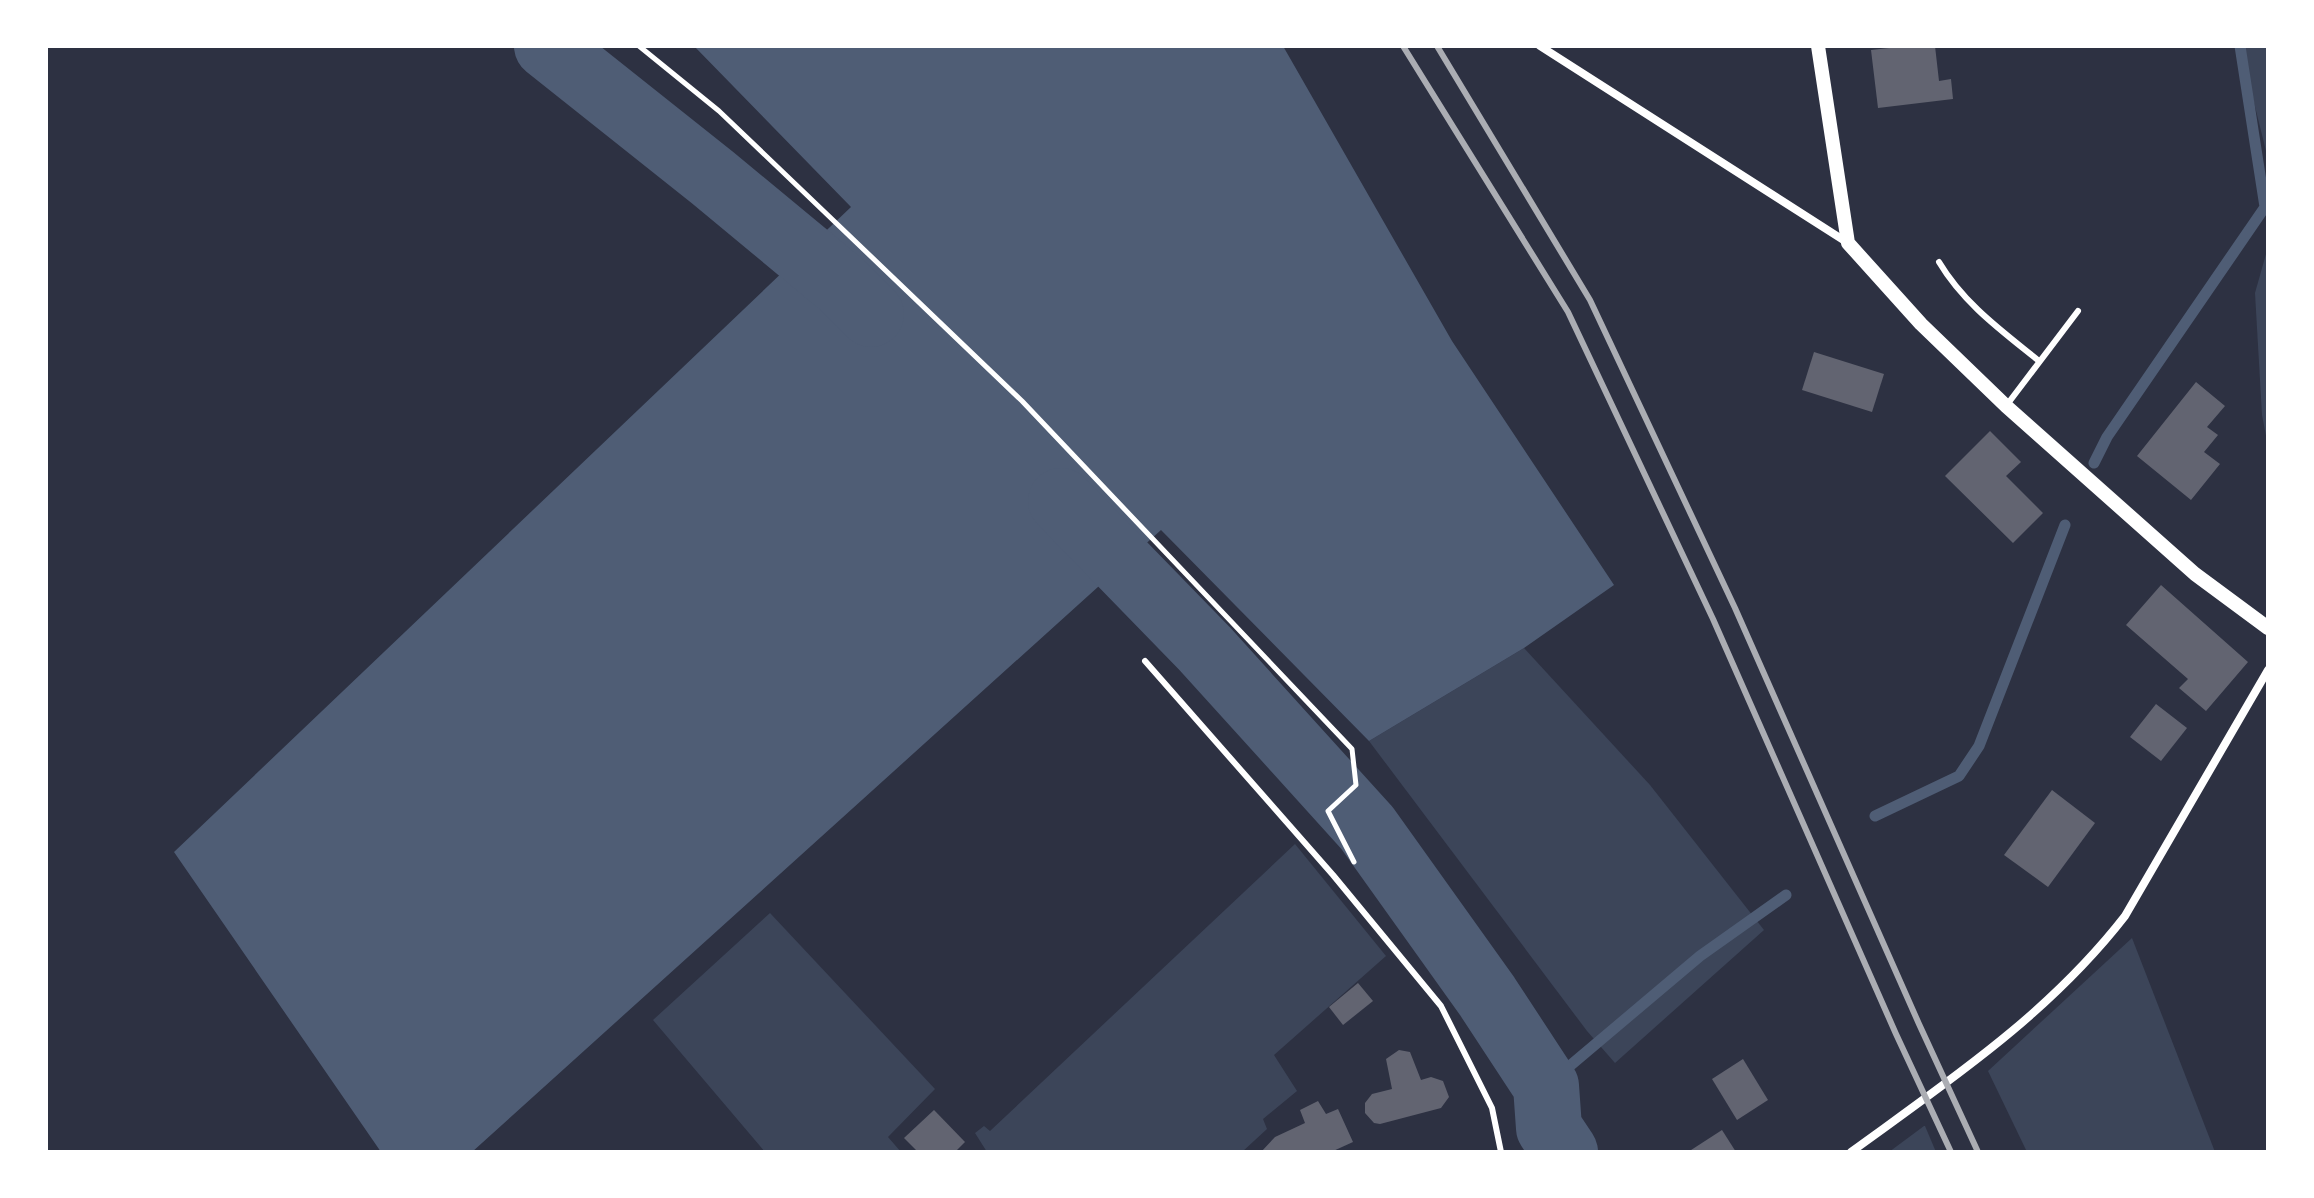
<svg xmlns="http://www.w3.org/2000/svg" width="2314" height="1198" font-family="'Asap Condensed',sans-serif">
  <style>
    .green { fill: #3c4559 }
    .water { fill: #4f5d75 }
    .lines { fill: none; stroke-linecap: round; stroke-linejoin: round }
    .stream { stroke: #4f5d75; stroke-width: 11 }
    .river { stroke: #4f5d75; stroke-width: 66 }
    .building { fill: #626471 }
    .path { stroke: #fff; stroke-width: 5 }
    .service { stroke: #fff; stroke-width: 6 }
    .minor { stroke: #fff; stroke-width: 8 }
    .tertiary { stroke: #fff; stroke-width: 14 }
    .rail { stroke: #abadb3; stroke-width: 6 }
  </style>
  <rect width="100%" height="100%" fill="#2d3142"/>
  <!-- green -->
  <g class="green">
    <polygon points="2240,46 2268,46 2268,159"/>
    <polygon points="2268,247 2268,446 2262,415 2255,293"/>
    <polygon points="1524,648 1650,785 1764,930 1615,1063 1587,1031 1369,741"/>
    <polygon points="1295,844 1386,956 1274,1055 1297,1091 1263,1119 1267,1129 1242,1152 987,1152 975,1133 984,1126 990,1131"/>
    <polygon points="770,913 935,1089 888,1137 901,1152 765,1152 653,1020"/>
    <polygon points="2132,938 2215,1152 2027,1152 1988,1071"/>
    <polygon points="1925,1126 1936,1152 1889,1152 1924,1126"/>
  </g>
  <!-- water -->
  <polygon class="water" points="694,46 1283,46 1452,341 1614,585 1524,648 1369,741 1161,530 472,1152 381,1152 174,852 851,207"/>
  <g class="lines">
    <!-- stream -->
    <g class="stream">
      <polyline points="2094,463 2107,437 2265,207 2240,46"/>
      <polyline points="1875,816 1959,776 1979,746 2065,525"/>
      <polyline points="1546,1086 1700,956 1786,895"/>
    </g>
    <!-- river -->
    <g class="river">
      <polyline points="547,46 713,178 841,284 871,314"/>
      <polyline points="1061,501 1205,649 1367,828 1487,996 1546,1086 1549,1128 1565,1152"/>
    </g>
  </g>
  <!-- building -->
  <g class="building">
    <polygon points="1907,46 1935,46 1939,81 1951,79 1953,99 1878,108 1871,50"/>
    <polygon points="1814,352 1884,374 1872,412 1802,390"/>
    <polygon points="2196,382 2225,406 2207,427 2218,435 2204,452 2220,464 2191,500 2137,456"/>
    <polygon points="1990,431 2021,462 2006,476 2043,513 2013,543 1945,476"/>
    <polygon points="2161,585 2248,662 2206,711 2179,688 2188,679 2126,625"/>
    <polygon points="2156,704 2187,728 2161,761 2130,737"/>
    <polygon points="2052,790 2095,823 2048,887 2004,855"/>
    <polygon points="1358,983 1373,1001 1343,1025 1329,1007"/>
    <polygon points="1399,1050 1410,1052 1421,1080 1431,1077 1443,1081 1449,1097 1441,1108 1380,1124 1374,1123 1365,1113 1365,1103 1372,1094 1392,1089 1386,1059"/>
    <polygon points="1743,1059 1768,1100 1737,1120 1712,1079"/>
    <polygon points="1318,1101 1326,1114 1338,1109 1353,1142 1331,1152 1261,1152 1275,1137 1305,1123 1300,1110"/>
    <polygon points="934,1110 965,1142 955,1152 918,1152 904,1138"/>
    <polygon points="1722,1130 1736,1152 1688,1152"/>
  </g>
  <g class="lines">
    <!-- path -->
    <polyline class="path" points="639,46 719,111 1022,401 1352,749 1356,785 1328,811 1354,862"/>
    <!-- service -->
    <g class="service">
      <path d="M1939 262C1964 304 2002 331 2039 361"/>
      <polyline points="2006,406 2078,311"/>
      <polyline points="1145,661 1333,875 1441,1006 1492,1108 1501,1152"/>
    </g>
    <!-- minor -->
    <g class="minor">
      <polyline points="1540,46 1848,243"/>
      <path d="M1851 1152C1950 1080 2049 1014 2125 916L2268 670"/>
    </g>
    <!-- tertiary -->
    <polyline class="tertiary" points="1818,46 1848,243 1921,324 2006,406 2195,574 2268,628"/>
    <!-- rail -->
    <g class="rail">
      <polyline points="1403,46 1568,312 1713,619 1896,1034 1951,1152"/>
      <polyline points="1437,46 1590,300 1735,608 1919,1024 1978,1152"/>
    </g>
  </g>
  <!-- border -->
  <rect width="2314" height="1198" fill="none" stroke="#ffffff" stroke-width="96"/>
</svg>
